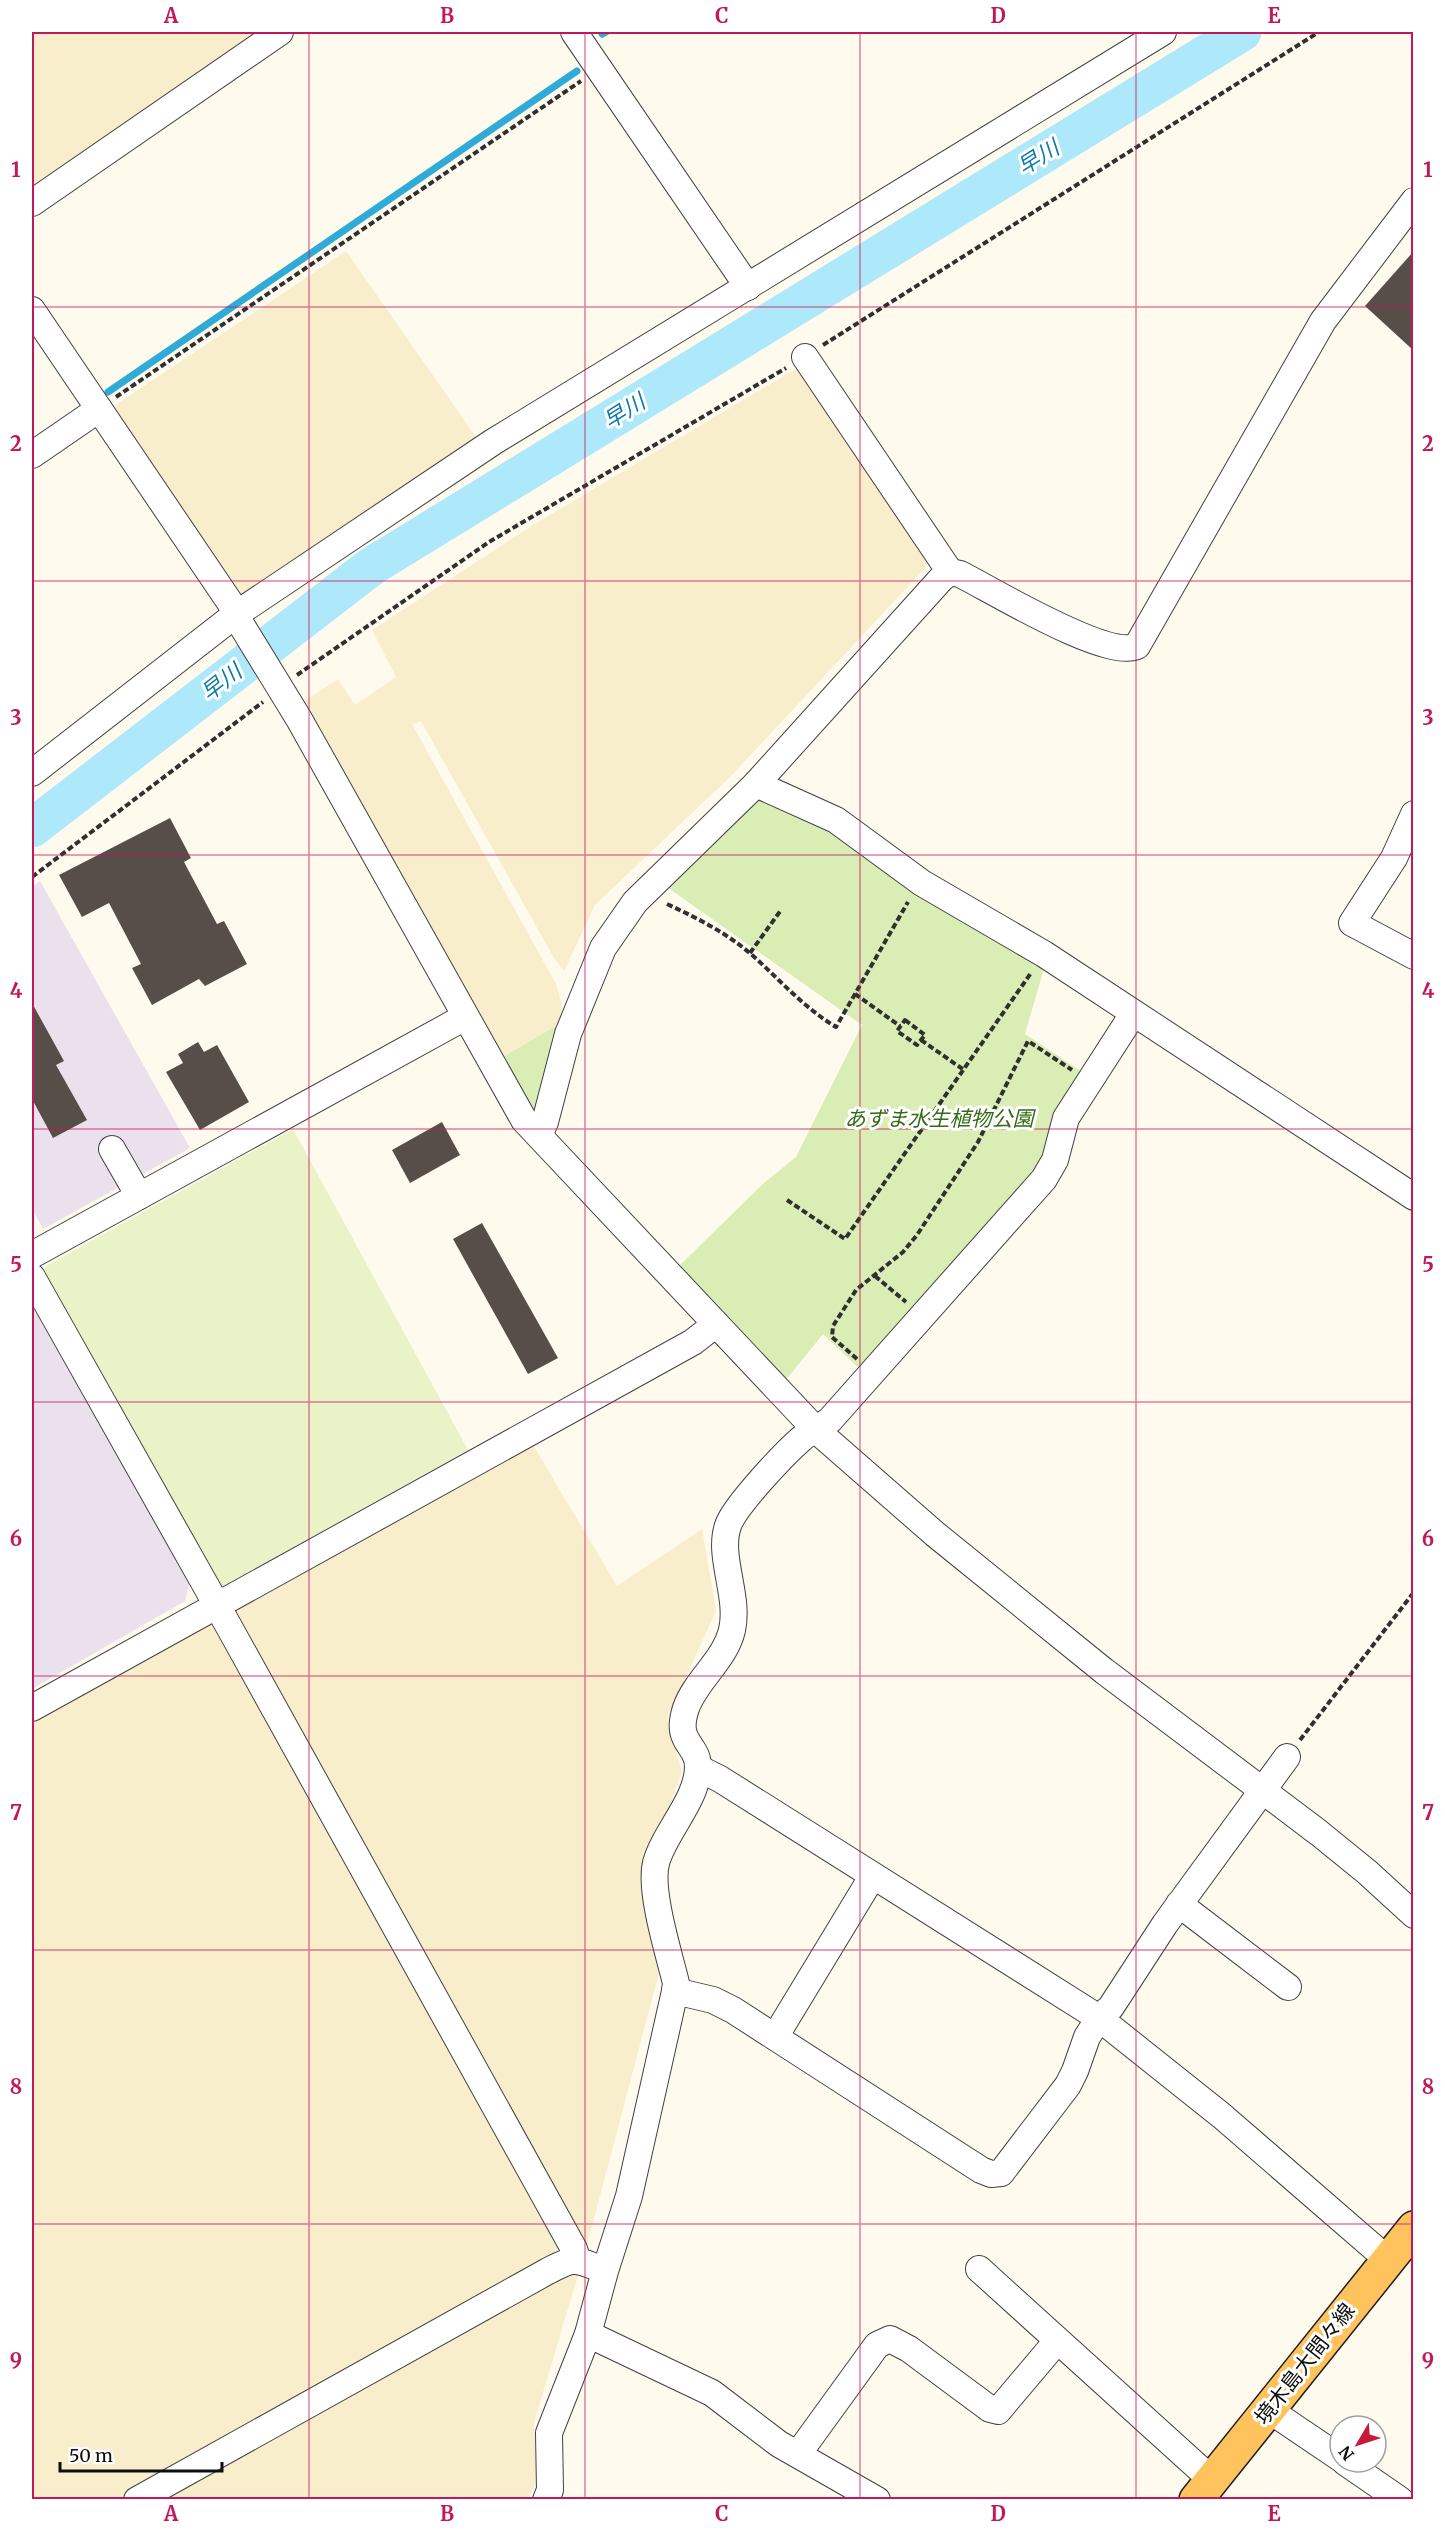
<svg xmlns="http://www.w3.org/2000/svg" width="1445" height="2531" font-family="Merriweather,'Noto Sans JP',serif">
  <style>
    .industrial { fill: #eae1ed }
    .farmland { fill: #f8eecc }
    .green { fill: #d9edb4 }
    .pitch { fill: #eaf3c7 }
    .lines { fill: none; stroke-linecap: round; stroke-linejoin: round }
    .stream { stroke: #2fabd8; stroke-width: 7 }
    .river { stroke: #aee9fb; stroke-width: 39 }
    .building { fill: #574d49 }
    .minor-casing { stroke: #414141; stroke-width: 28 }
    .major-casing { stroke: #1f1f1f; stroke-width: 36 }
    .path { stroke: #303030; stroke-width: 4; stroke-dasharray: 6 3; stroke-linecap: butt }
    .minor { stroke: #fff; stroke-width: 26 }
    .major { stroke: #ffc35e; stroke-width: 33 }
    .grid { fill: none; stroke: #c2185b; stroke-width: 1.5; stroke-opacity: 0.55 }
    .labels { text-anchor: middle; stroke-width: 6; stroke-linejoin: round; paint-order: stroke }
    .park-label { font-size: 21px; font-style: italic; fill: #346b18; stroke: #fff }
    .street-label { font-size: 21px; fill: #0e0e0e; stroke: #fff }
    .water-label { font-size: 22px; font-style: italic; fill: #0c7aaa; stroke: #fff }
    .neatline { fill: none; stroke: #c2185b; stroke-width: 2 }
    .grid-label { font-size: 20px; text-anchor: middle; font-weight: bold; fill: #c2185b }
  </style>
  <rect width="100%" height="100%" fill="#fffaee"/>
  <!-- industrial -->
  <g class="industrial">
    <polygon points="40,881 190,1148 43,1229 32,1208 32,887"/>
    <polygon points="32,1293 192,1574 185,1601 32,1689"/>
  </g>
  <!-- farmland -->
  <g class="farmland">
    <polygon points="32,32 260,32 32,187"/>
    <polygon points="346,251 478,440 244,596 235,595 111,408"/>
    <polygon points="799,367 927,557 926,567 731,776 595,905 564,971 554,958 421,721 412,724 556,984 562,1005 561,1023 503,1057 305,701 338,679 355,705 396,677 372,630 533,525"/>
    <polygon points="533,1445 617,1586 702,1529 716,1611 667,1719 682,1772 643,1876 660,1969 587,2245 534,2423 537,2481 528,2499 32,2500 32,1720"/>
  </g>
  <!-- green -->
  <g class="green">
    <polygon points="758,799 835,828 1045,965 1025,1034 1082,1072 1058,1109 1037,1175 863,1372 823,1334 785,1381 677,1268 764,1183 796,1157 862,1025 664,885"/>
    <polygon points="561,1023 540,1111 533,1110 503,1057"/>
  </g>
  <!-- pitch -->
  <polygon class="pitch" points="293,1129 468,1450 219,1588 44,1272 46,1266"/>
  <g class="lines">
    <!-- stream -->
    <g class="stream">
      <polyline points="602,34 606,32"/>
      <polyline points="108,392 577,71"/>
    </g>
    <!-- river -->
    <polyline class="river" points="32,828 372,566 1242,32"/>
  </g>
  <!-- building -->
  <g class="building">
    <polygon points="1413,252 1413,350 1365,306"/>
    <polygon points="170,818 191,858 184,862 217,924 224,921 247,964 205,986 199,979 152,1005 132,968 141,964 109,903 82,917 59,875"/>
    <polygon points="32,1003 64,1061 56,1065 87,1120 53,1138 32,1099"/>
    <polygon points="198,1042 204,1052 217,1045 249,1102 200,1130 166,1072 183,1063 178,1054"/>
    <polygon points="442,1122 460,1155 410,1183 392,1150"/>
    <polygon points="482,1223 558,1358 528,1374 453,1239"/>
  </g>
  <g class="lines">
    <defs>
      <g id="minor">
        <polyline points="574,32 748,287"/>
        <polyline points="32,203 280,32"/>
        <polyline points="32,310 231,604 242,626 299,719 524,1120 816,1430 935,1534 1104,1671 1319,1833 1367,1872 1414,1915"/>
        <polyline points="805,357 950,572"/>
        <polyline points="32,455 99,409"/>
        <polyline points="32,773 235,615 493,442 1163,32"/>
        <polyline points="756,784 836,820 922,883 1044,954 1414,1197"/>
        <polyline points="1414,814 1394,858 1352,923 1414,956"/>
        <path d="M539 1135 545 1122 568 1034 603 948 635 902 756 784 941 579 950 572 960 574C992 590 1106 660 1137 646L1323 321 1414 201"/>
        <polyline points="112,1149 139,1196"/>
        <polyline points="32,1255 465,1017"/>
        <polyline points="32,1277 228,1625 574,2249 577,2259"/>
        <polyline points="32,1708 693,1342 716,1324"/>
        <polyline points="698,1768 720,1779 1099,2018 1222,2116 1387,2259"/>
        <polyline points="1179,1904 1288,1987"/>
        <polyline points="675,1991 713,2000 733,2010 981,2170 991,2174 1001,2173 1068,2085 1075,2071 1087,2037 1099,2018 1111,2007 1165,1924 1287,1757"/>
        <polyline points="775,2037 872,1877"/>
        <polyline points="979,2269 1212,2480"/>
        <polyline points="588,2334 712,2393 779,2444 877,2500"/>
        <polyline points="1269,2410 1340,2458"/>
        <polyline points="798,2454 877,2345 890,2339 909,2349 990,2409 998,2411 1057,2341"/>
        <polyline points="1345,2462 1400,2500"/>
        <path d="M137 2500 548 2271C568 2261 572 2257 593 2266"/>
        <path d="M546 2500 550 2490 549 2433 588 2334 605 2271 629 2196 675 1991 676 1983C669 1954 649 1891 656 1863 664 1833 698 1799 698 1767 698 1743 674 1744 686 1708 696 1680 725 1660 732 1630 740 1595 716 1554 729 1523 738 1503 782 1456 800 1440 808 1432 821 1427 830 1420L1044 1179 1055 1160 1066 1118 1133 1014"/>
      </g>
      <polyline id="major" points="1196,2500 1414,2228"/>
    </defs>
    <!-- minor casing -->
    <use href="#minor" class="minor-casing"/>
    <!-- major casing -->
    <use href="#major" class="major-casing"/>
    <!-- path -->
    <g class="path">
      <polyline points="823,345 1319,32"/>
      <polyline points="116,397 581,81"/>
      <polyline points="297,675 489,542 786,368"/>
      <polyline points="32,877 263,702"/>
      <path d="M667 904C697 918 725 932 751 954 779 979 803 1007 836 1027L908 902"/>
      <polyline points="750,953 781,910"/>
      <polyline points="855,994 900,1026"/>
      <polygon points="905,1020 925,1035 917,1045 897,1031"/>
      <polyline points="921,1040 964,1070"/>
      <polyline points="787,1200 845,1239 1031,973"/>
      <polyline points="875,1276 906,1302"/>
      <polyline points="857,1359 832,1337 833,1326 856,1290 903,1252 917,1235 978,1142 1028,1041 1072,1070"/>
      <polyline points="1300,1740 1414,1592"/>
    </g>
    <!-- minor -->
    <use href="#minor" class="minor"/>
    <!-- major -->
    <use href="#major" class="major"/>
  </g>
  <!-- grid -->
  <path class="grid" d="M309 32V2500M585 32V2500M860 32V2500M1136 32V2500M32 307H1414M32 581H1414M32 855H1414M32 1129H1414M32 1402H1414M32 1676H1414M32 1950H1414M32 2224H1414"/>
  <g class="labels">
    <!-- park labels -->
    <g class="park-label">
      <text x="939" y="1126">あずま水生植物公園</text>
    </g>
    <!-- street labels -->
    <g class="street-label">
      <text transform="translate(1305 2364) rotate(-52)" y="7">境木島大間々線</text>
    </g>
    <!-- water labels -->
    <g class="water-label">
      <text transform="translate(1038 157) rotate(-32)" y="8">早川</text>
      <text transform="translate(624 411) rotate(-32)" y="8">早川</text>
      <text transform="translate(221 682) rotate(-38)" y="8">早川</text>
    </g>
  </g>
  <!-- border -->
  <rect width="1445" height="2531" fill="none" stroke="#ffffff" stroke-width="66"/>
  <!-- north arrow -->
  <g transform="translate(1358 2444) rotate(231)"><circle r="28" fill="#ffffff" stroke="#9f9f9f" stroke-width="1.5"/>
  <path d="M0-4.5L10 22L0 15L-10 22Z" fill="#ca1a3a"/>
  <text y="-9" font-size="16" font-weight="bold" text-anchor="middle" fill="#0e0e0e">N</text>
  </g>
  <!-- scale -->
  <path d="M60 2462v9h162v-9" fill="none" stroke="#0e0e0e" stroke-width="3"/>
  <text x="69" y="2462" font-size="18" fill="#0e0e0e" stroke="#ffffff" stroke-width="4.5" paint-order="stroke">50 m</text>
  <rect x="33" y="33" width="1379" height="2465" class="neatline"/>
  <g class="grid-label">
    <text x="171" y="23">A</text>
    <text x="447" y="23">B</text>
    <text x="722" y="23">C</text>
    <text x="998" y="23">D</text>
    <text x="1274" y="23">E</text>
    <text x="16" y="177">1</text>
    <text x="1428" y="177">1</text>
    <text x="16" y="451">2</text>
    <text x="1428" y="451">2</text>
    <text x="16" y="725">3</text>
    <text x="1428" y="725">3</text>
    <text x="16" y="998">4</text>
    <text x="1428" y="998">4</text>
    <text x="16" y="1272">5</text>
    <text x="1428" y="1272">5</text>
    <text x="16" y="1546">6</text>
    <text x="1428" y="1546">6</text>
    <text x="16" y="1820">7</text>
    <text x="1428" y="1820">7</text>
    <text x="16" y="2094">8</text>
    <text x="1428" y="2094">8</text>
    <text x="16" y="2368">9</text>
    <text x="1428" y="2368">9</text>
    <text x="171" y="2521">A</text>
    <text x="447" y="2521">B</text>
    <text x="722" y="2521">C</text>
    <text x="998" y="2521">D</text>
    <text x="1274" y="2521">E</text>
  </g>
</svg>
